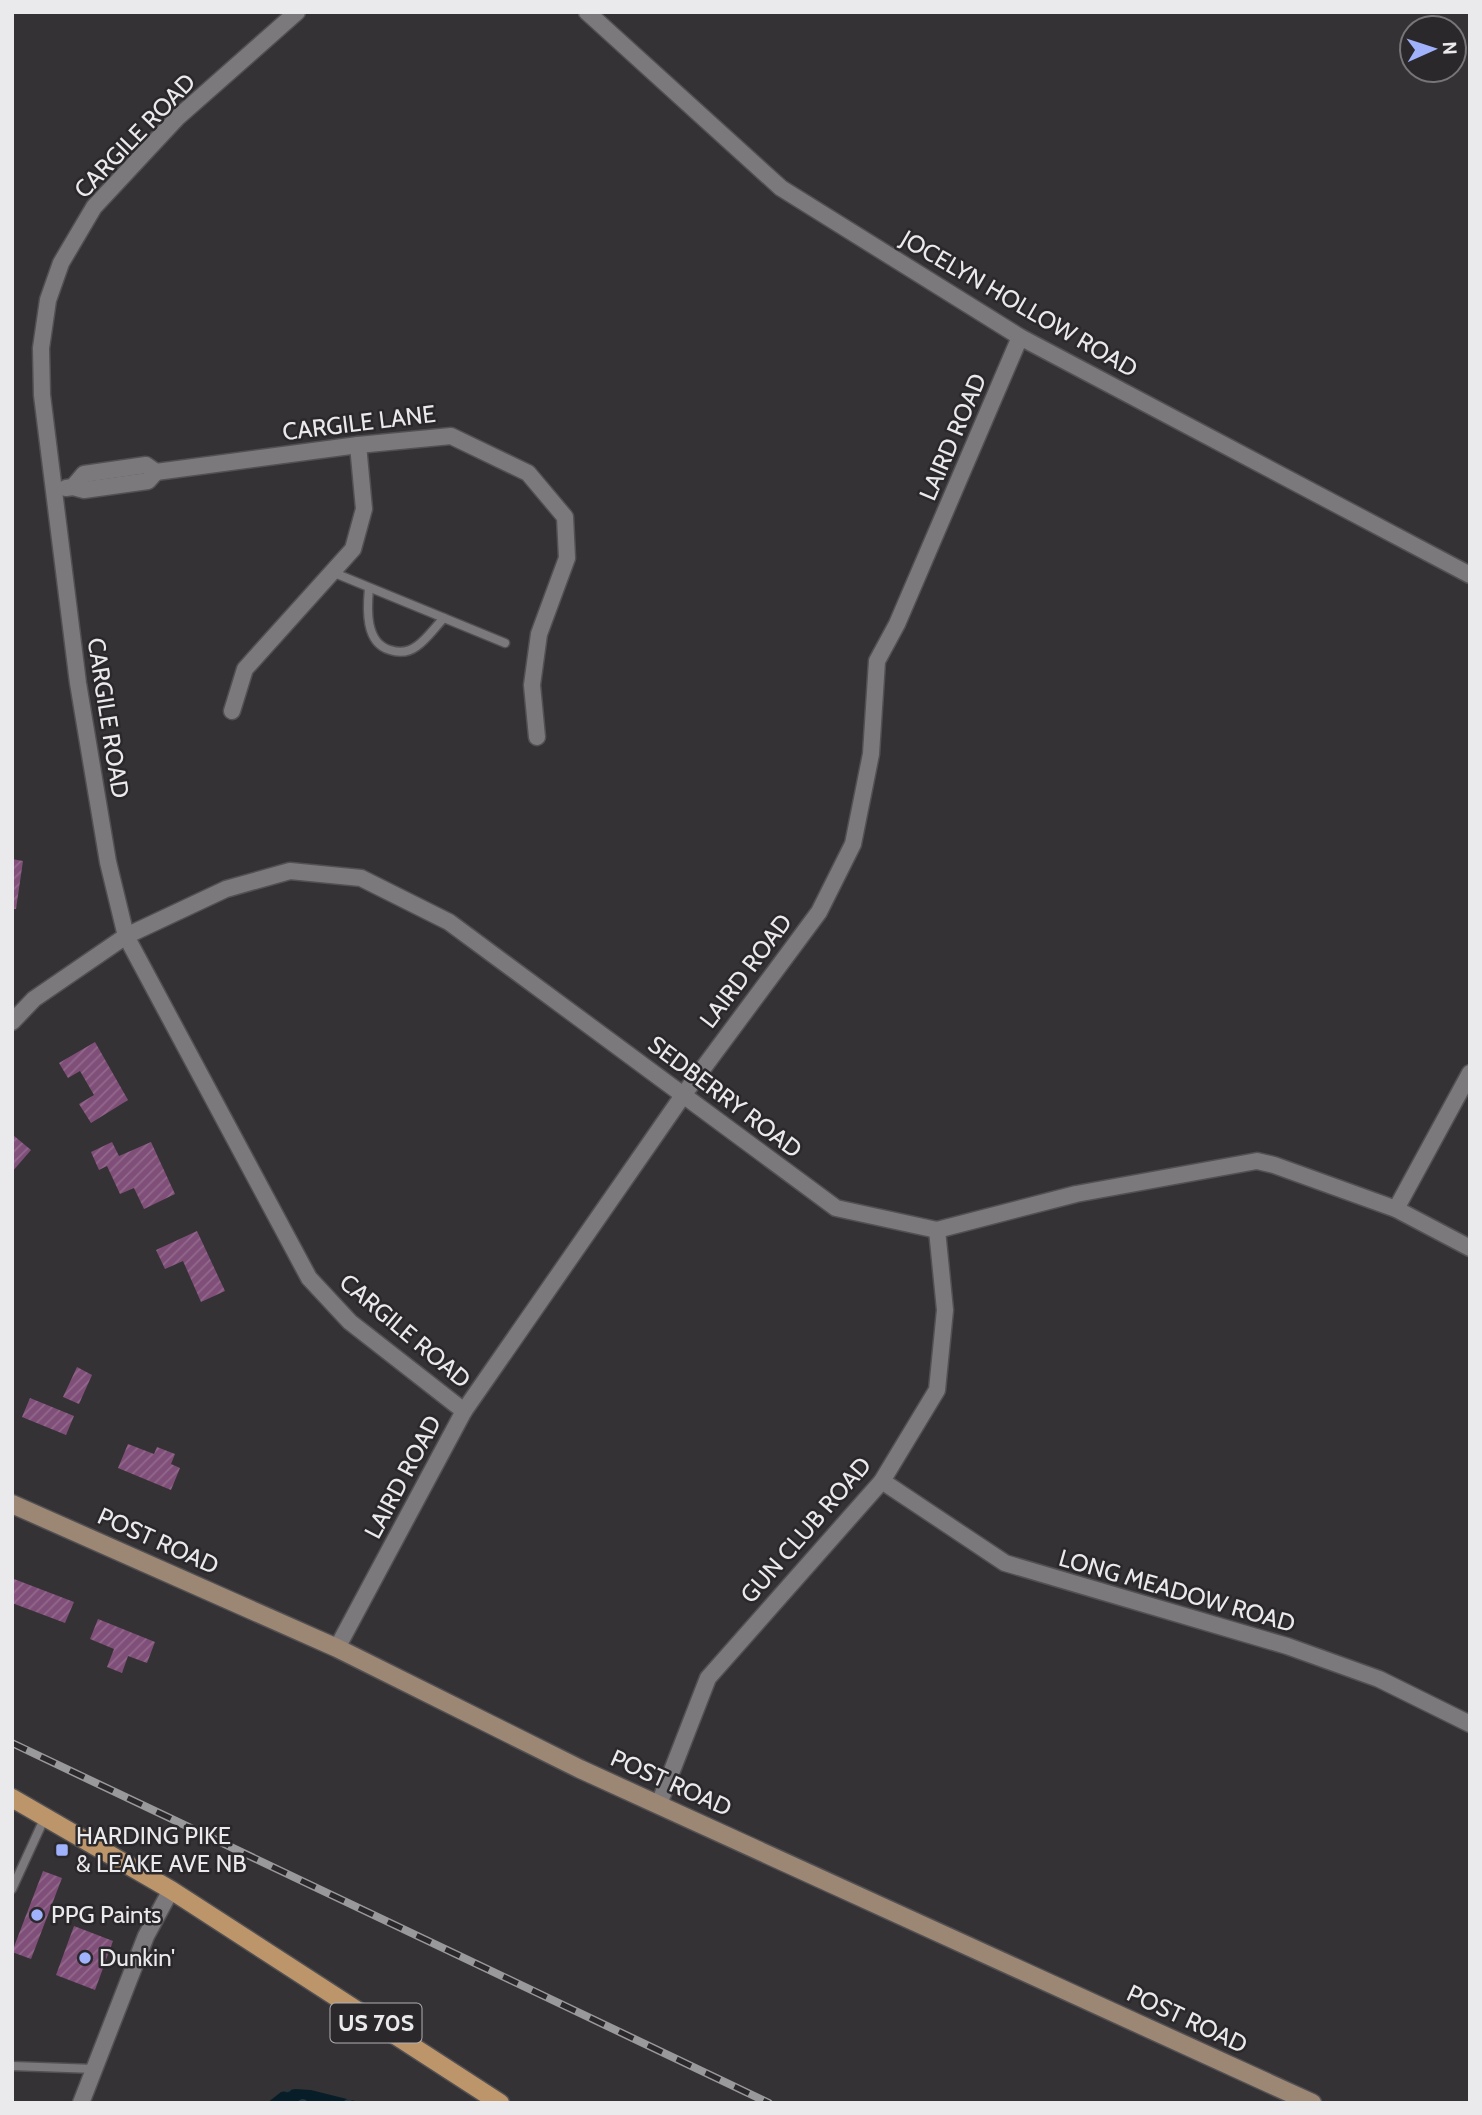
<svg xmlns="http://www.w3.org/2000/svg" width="1482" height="2115" font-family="Cabin,sans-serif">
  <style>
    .water { fill: url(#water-ripples) }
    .building { fill: url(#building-hatch) }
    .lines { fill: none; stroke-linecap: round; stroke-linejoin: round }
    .lane-casing { stroke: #525053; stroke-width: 11 }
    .street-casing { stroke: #525053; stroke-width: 19 }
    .secondary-casing { stroke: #525053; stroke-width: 21 }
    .primary-casing { stroke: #525053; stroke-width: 21 }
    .lane { stroke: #7c797d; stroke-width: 8 }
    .street { stroke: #7c797d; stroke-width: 16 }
    .secondary { stroke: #9c8774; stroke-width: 18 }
    .primary { stroke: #bc956a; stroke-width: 18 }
    .rail-casing { stroke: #99989a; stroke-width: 8 }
    .rail { stroke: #2b282b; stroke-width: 5; stroke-dasharray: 16; stroke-linecap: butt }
    .poi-dot { fill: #a1b2fd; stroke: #2b282b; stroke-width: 2.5 }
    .labels { text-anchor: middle; stroke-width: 5; stroke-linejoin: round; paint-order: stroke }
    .shield { fill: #2b282b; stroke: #b1afb1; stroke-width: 2 }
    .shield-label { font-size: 23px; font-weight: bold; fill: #eae9eb }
    .street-label { font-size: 24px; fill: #eae9eb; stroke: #2b282b }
    .poi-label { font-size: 24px; fill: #eae9eb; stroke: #2b282b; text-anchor: start }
  </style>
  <defs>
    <pattern id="water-ripples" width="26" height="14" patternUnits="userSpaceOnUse" patternTransform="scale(1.75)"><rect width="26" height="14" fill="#071d28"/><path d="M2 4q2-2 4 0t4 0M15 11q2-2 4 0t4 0" fill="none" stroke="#2b3e47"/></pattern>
    <pattern id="building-hatch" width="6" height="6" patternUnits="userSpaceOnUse" patternTransform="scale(1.75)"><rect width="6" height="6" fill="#804f79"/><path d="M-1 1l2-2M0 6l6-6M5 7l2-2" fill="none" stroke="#92688c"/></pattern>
  </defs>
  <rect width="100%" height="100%" fill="#353235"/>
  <!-- water -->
  <polygon class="water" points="295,2089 311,2090 363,2103 267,2103 281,2092"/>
  <!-- building -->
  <g class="building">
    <polygon points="12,859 23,861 16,909 12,909"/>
    <polygon points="95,1042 128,1100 91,1123 79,1104 94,1095 80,1071 68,1078 59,1063"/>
    <polygon points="13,1135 31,1150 12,1172 12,1136"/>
    <polygon points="112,1142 119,1156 151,1142 175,1194 144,1209 134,1188 120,1194 107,1166 99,1170 91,1152"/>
    <polygon points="197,1231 225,1291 201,1302 183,1261 165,1269 156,1250"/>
    <polygon points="77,1367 92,1375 79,1404 63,1397"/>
    <polygon points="30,1398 74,1416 66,1435 22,1417"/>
    <polygon points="128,1444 154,1454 157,1447 175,1454 171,1464 180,1468 171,1490 118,1468"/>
    <polygon points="14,1579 74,1602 65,1623 12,1603"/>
    <polygon points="98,1619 155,1642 147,1663 128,1656 122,1673 107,1667 114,1649 90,1639"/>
    <polygon points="43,1871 62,1878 31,1959 12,1952"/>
    <polygon points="74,1926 113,1941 95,1990 56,1975"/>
  </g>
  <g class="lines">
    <defs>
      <g id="lane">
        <polyline points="332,572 505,643"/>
        <path d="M369 588C367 609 365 643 390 650 399 653 409 652 417 646 427 639 435 627 444 618"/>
        <polyline points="12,1889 45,1817"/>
        <polyline points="12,2066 95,2069"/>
      </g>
      <g id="street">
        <polyline points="297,12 177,118 94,207 61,263 48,300 41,348 42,395 78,683 108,862 126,936 309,1278 350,1322 464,1411"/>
        <polyline points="587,12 781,188 1020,337 1470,575"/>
        <polyline points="73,487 84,474 146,465 156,472 358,445 451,436 528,473 565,517 567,558 539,634 532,685 537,737"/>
        <polyline points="66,488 73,487 84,490 148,481 156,472"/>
        <polyline points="232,711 245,669 353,549 364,509 358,445"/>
        <polyline points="12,1022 34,999 126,936 226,889 290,871 361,878 449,922 836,1208 937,1230 1076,1194 1257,1161 1274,1165 1396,1209 1470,1248"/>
        <polyline points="1396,1209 1470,1073"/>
        <polyline points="882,1481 1005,1563 1287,1646 1379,1679 1470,1724"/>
        <polyline points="337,1648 464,1411 684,1094 819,912 853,844 871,754 877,661 897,624 1020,337"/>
        <polyline points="659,1804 708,1678 882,1481 937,1390 945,1310 937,1230"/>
        <polyline points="81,2103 146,1936 171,1890"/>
      </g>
      <polyline id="secondary" points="12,1504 337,1648 580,1769 1312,2103"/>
      <polyline id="primary" points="12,1798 171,1890 500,2103"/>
    </defs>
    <!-- lane casing -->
    <use href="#lane" class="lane-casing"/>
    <!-- street casing -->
    <use href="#street" class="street-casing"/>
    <!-- secondary casing -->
    <use href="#secondary" class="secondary-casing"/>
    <!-- primary casing -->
    <use href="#primary" class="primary-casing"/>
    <!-- lane -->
    <use href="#lane" class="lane"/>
    <!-- street -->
    <use href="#street" class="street"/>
    <!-- secondary -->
    <use href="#secondary" class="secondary"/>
    <!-- primary -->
    <use href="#primary" class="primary"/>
    <defs>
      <polyline id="rail" points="12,1743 769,2103"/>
    </defs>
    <!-- rail casing -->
    <use href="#rail" class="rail-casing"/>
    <!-- rail -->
    <use href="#rail" class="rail"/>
  </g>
  <!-- markers -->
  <g class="poi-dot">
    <rect x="55" y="1843" width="14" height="14" rx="3.5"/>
    <circle cx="37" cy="1915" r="7"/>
    <circle cx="85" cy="1958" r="7"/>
  </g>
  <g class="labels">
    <!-- shield labels -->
    <rect class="shield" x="330.5" y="2003.5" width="91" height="39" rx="5"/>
    <g class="shield-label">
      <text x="376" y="2031">US 70S</text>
    </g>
    <!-- street labels -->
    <g class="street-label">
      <text transform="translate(135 136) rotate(-46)" y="8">CARGILE ROAD</text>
      <text transform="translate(1019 304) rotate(30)" y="8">JOCELYN HOLLOW ROAD</text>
      <text transform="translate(359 423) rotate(-7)" y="8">CARGILE LANE</text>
      <text transform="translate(953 437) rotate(-67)" y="8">LAIRD ROAD</text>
      <text transform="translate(108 718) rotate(81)" y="8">CARGILE ROAD</text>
      <text transform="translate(746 971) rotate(-53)" y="8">LAIRD ROAD</text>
      <text transform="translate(725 1097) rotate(37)" y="8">SEDBERRY ROAD</text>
      <text transform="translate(405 1331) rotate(40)" y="8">CARGILE ROAD</text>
      <text transform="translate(403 1477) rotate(-62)" y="8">LAIRD ROAD</text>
      <text transform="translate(806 1530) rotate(-49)" y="8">GUN CLUB ROAD</text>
      <text transform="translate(158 1541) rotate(24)" y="8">POST ROAD</text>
      <text transform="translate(1177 1591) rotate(16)" y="8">LONG MEADOW ROAD</text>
      <text transform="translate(671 1783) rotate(24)" y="8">POST ROAD</text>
      <text transform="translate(1187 2019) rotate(25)" y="8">POST ROAD</text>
    </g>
    <!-- poi labels -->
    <g class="poi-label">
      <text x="76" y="1844">HARDING PIKE<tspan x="76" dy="28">&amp; LEAKE AVE NB</tspan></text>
      <text x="51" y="1923">PPG Paints</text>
      <text x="99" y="1966">Dunkin'</text>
    </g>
  </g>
  <!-- border -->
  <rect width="1482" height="2115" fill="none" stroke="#eae9eb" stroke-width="28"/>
  <!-- north arrow -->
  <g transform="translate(1433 49) rotate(87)"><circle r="33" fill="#2b282b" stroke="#777578" stroke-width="2"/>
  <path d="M0-5L12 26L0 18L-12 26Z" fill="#a1b2fd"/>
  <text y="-10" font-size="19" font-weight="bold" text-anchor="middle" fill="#eae9eb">N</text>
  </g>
</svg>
